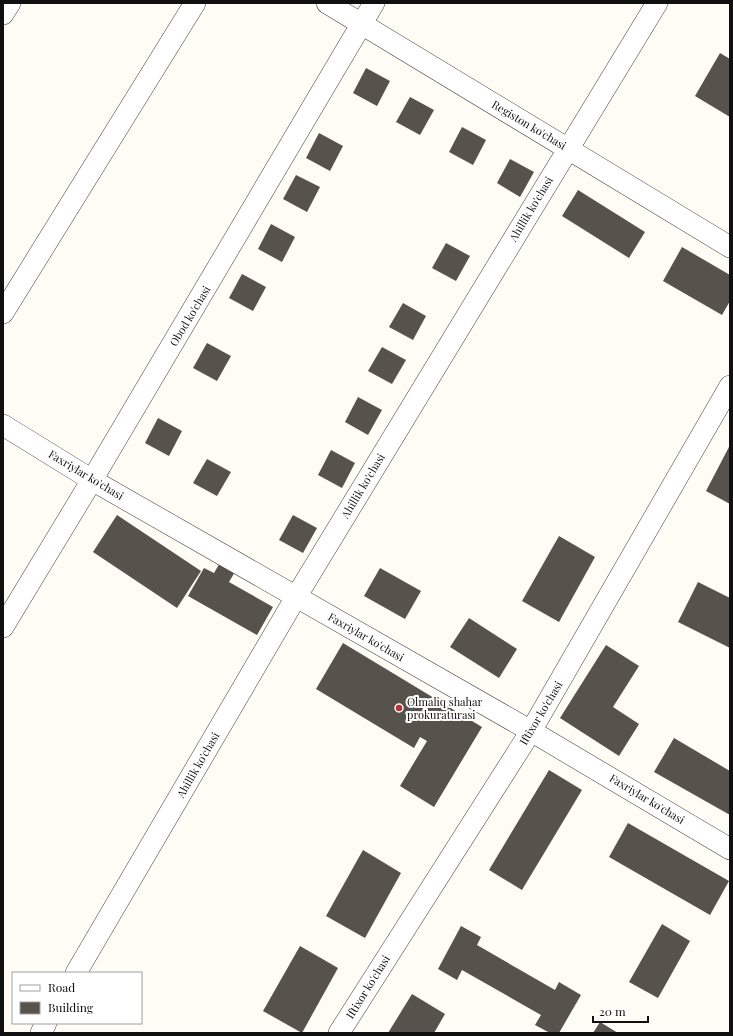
<svg xmlns="http://www.w3.org/2000/svg" width="733" height="1036" font-family="'Playfair Display',serif">
  <style>
    .building { fill: #58524d }
    .lines { fill: none; stroke-linecap: round; stroke-linejoin: round }
    .minor-casing { stroke: #434343; stroke-width: 22 }
    .minor { stroke: #fff; stroke-width: 21 }
    .poi-dot { fill: #b63233; stroke: #fff; stroke-width: 1.5 }
    .labels { text-anchor: middle; stroke-width: 4; stroke-linejoin: round; paint-order: stroke }
    .street-label { font-size: 11px; fill: #101010; stroke: #fff }
    .poi-label { font-size: 11px; fill: #101010; stroke: #fff; text-anchor: start }
  </style>
  <rect width="100%" height="100%" fill="#fefcf4"/>
  <!-- building -->
  <g class="building">
    <polygon points="720,53 730,59 730,117 695,96"/>
    <polygon points="366,68 390,81 377,106 353,93"/>
    <polygon points="410,97 434,110 420,135 396,122"/>
    <polygon points="462,127 486,140 473,165 449,152"/>
    <polygon points="319,133 343,146 330,171 306,158"/>
    <polygon points="510,159 534,172 520,197 497,183"/>
    <polygon points="296,175 320,187 307,212 283,199"/>
    <polygon points="578,190 645,232 629,258 562,216"/>
    <polygon points="271,224 295,237 282,262 258,249"/>
    <polygon points="446,243 470,256 456,281 432,268"/>
    <polygon points="682,247 730,275 730,301 722,315 663,281"/>
    <polygon points="242,274 266,287 253,311 229,298"/>
    <polygon points="403,303 426,316 413,340 389,327"/>
    <polygon points="207,343 231,356 217,381 193,368"/>
    <polygon points="382,347 406,360 392,384 368,371"/>
    <polygon points="358,397 382,410 368,435 345,422"/>
    <polygon points="158,418 182,431 169,456 145,443"/>
    <polygon points="730,445 730,504 706,491"/>
    <polygon points="331,450 355,463 342,488 318,475"/>
    <polygon points="207,459 231,472 217,496 193,483"/>
    <polygon points="117,515 201,571 177,608 93,552"/>
    <polygon points="293,515 317,528 303,553 279,540"/>
    <polygon points="559,536 595,557 559,622 522,601"/>
    <polygon points="221,561 236,570 229,582 273,607 257,635 188,596 204,568 214,573"/>
    <polygon points="380,568 421,591 405,619 364,596"/>
    <polygon points="698,582 730,598 730,648 678,622"/>
    <polygon points="469,618 517,649 499,678 450,647"/>
    <polygon points="343,643 482,727 434,807 400,786 427,741 420,737 414,748 316,689"/>
    <polygon points="606,645 639,666 613,707 639,724 619,756 560,718"/>
    <polygon points="674,738 730,771 730,815 654,772"/>
    <polygon points="549,770 582,790 522,890 489,870"/>
    <polygon points="628,823 729,881 710,915 609,857"/>
    <polygon points="363,850 401,873 365,938 326,916"/>
    <polygon points="662,924 690,941 658,998 629,982"/>
    <polygon points="461,926 481,937 477,945 555,990 559,982 581,995 559,1033 550,1033 535,1025 541,1015 462,970 457,980 438,969"/>
    <polygon points="300,946 338,968 302,1033 263,1011"/>
    <polygon points="412,994 445,1014 434,1033 388,1033"/>
    <polygon points="600,1022 618,1033 593,1033"/>
  </g>
  <g class="lines">
    <defs>
      <g id="minor">
        <polyline points="327,3 730,247"/>
        <polyline points="3,14 10,3"/>
        <polyline points="3,313 195,3"/>
        <polyline points="3,425 92,480 531,731 730,849"/>
        <polyline points="3,627 92,480 374,3"/>
        <polyline points="76,973 296,597 657,3"/>
        <polyline points="41,1033 46,1023"/>
        <polyline points="339,1033 531,731 730,386"/>
      </g>
    </defs>
    <!-- minor casing -->
    <use href="#minor" class="minor-casing"/>
    <!-- minor -->
    <use href="#minor" class="minor"/>
  </g>
  <!-- markers -->
  <circle class="poi-dot" cx="399" cy="708" r="4"/>
  <g class="labels">
    <!-- street labels -->
    <g class="street-label">
      <text transform="translate(529 125) rotate(31)" y="4">Registon ko'chasi</text>
      <text transform="translate(531 209) rotate(-59)" y="4">Ahillik ko'chasi</text>
      <text transform="translate(190 316) rotate(-59)" y="4">Obod ko'chasi</text>
      <text transform="translate(86 475) rotate(31)" y="4">Faxriylar ko'chasi</text>
      <text transform="translate(363 486) rotate(-59)" y="4">Ahillik ko'chasi</text>
      <text transform="translate(366 637) rotate(30)" y="4">Faxriylar ko'chasi</text>
      <text transform="translate(541 713) rotate(-59)" y="4">Iftixor ko'chasi</text>
      <text transform="translate(198 765) rotate(-60)" y="4">Ahillik ko'chasi</text>
      <text transform="translate(647 799) rotate(31)" y="4">Faxriylar ko'chasi</text>
      <text transform="translate(368 987) rotate(-58)" y="4">Iftixor ko'chasi</text>
    </g>
    <!-- poi labels -->
    <g class="poi-label">
      <text x="407" y="706">Olmaliq shahar<tspan x="407" dy="13">prokuraturasi</tspan></text>
    </g>
  </g>
  <!-- border -->
  <rect width="733" height="1036" fill="none" stroke="#101010" stroke-width="8"/>
  <!-- legend -->
  <rect x="12" y="972" width="130" height="52" fill="#ffffff" stroke="#9f9f9f"/>
  <rect x="20" y="985" width="20" height="6" fill="#ffffff" stroke="#9f9f9f"/>
  <text x="48" y="992" font-size="12" fill="#101010">Road</text>
  <rect x="20" y="1002" width="20" height="12" fill="#58524d" stroke="#9f9f9f"/>
  <text x="48" y="1012" font-size="12" fill="#101010">Building</text>
  <!-- scale -->
  <path d="M593 1016v6h55v-6" fill="none" stroke="#101010" stroke-width="2"/>
  <text x="599" y="1016" font-size="12" fill="#101010" stroke="#ffffff" stroke-width="3" paint-order="stroke">20 m</text>
</svg>
